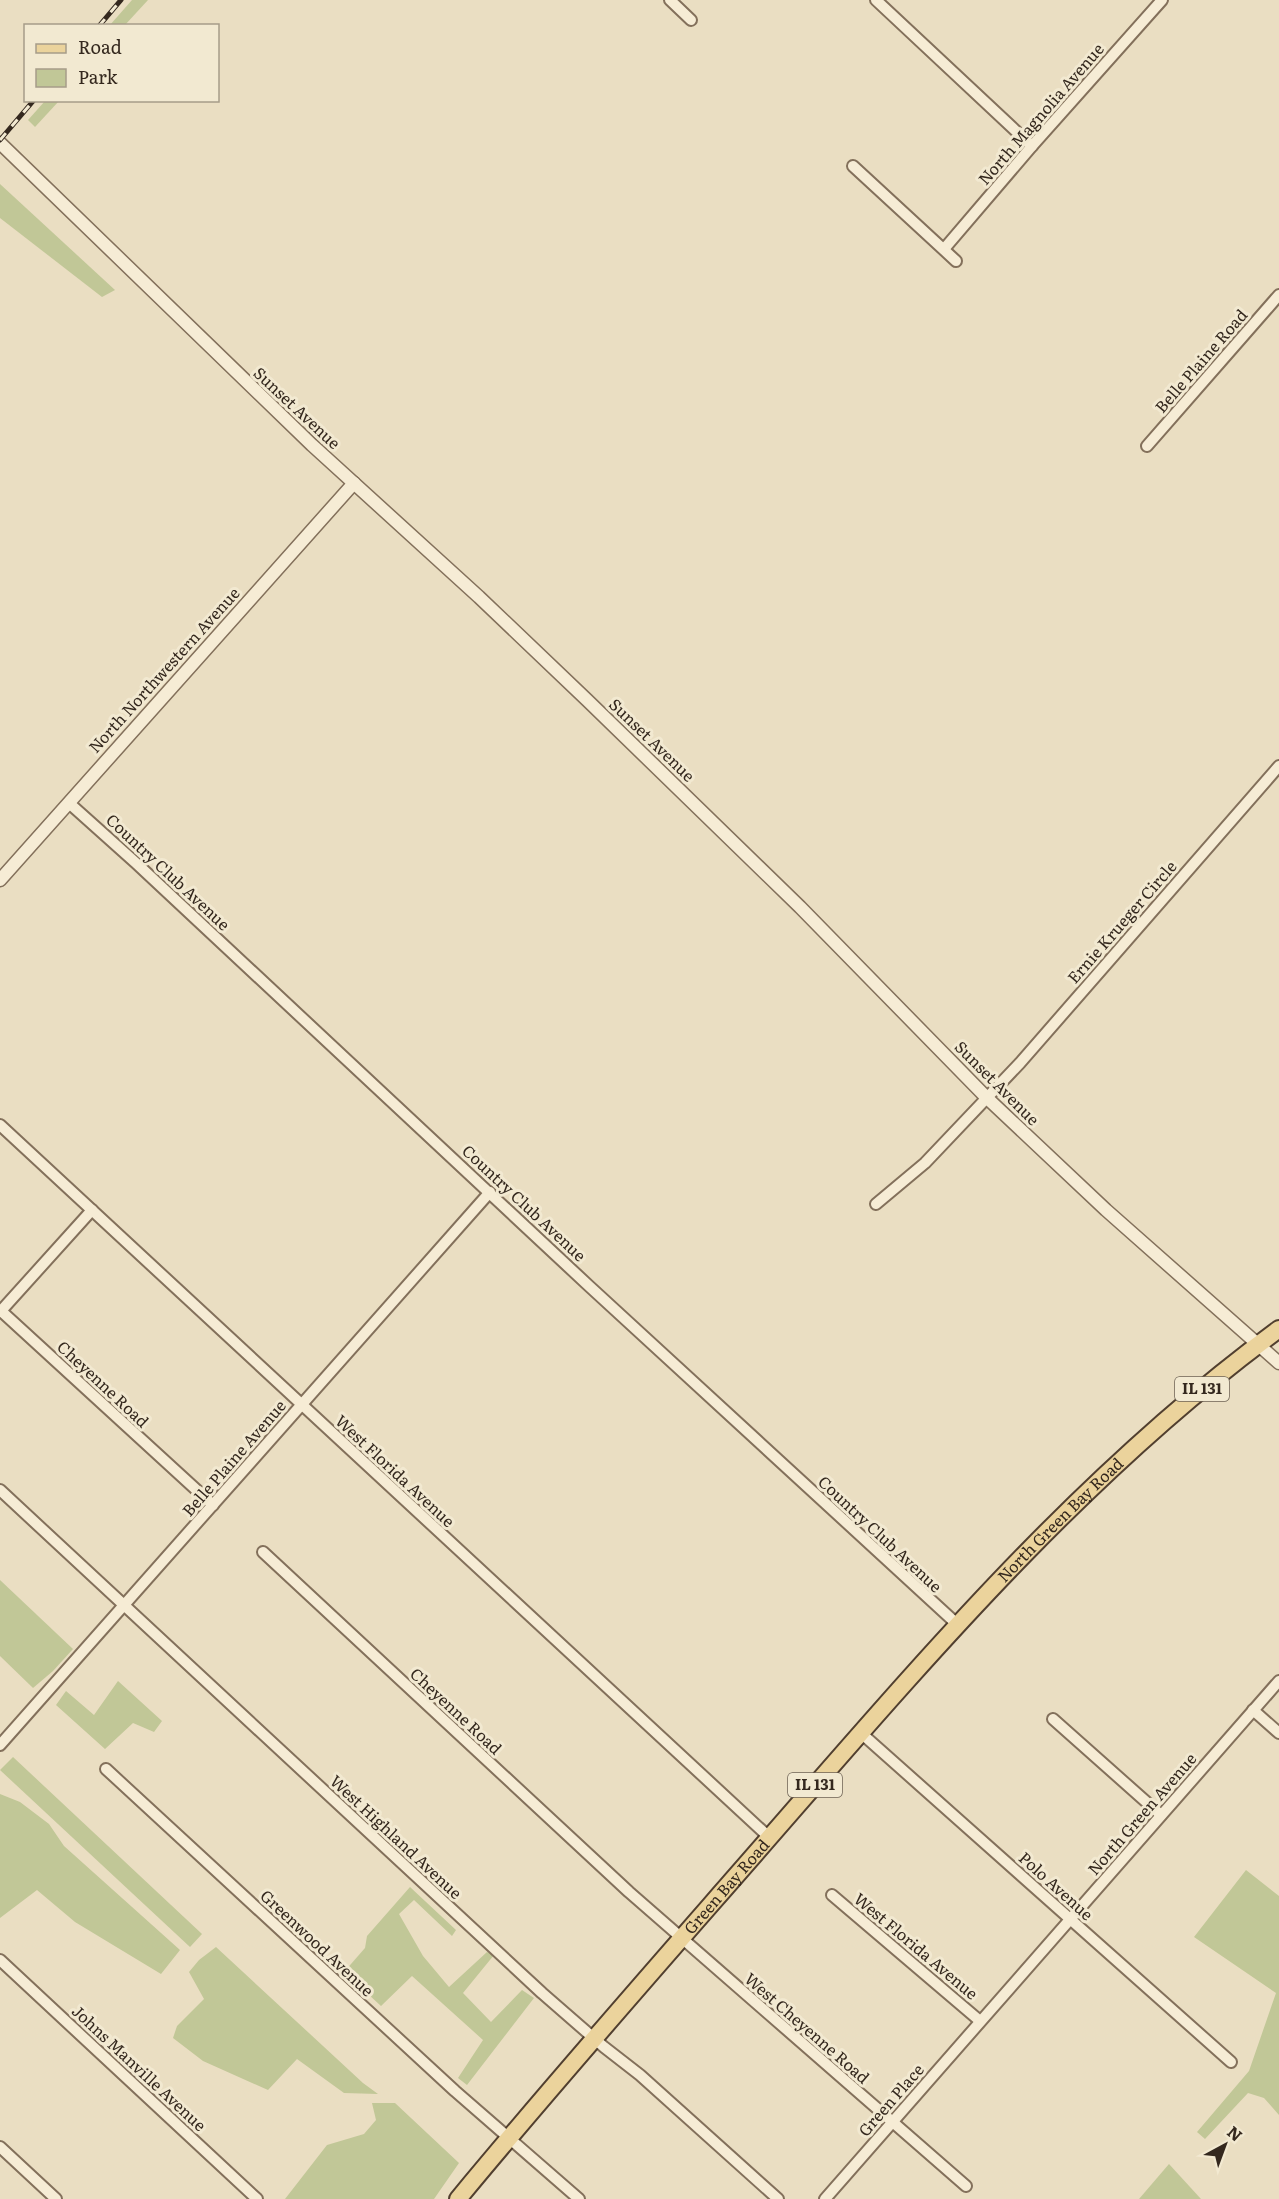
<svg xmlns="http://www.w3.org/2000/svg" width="1279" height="2199" font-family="Literata,serif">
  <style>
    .green { fill: #c1c797 }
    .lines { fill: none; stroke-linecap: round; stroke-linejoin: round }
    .minor-casing { stroke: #83705b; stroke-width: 14 }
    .tertiary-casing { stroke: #83705b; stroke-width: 15 }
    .primary-casing { stroke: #513f2f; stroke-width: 20 }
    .minor { stroke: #f6ecd5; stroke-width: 10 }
    .tertiary { stroke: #f6ecd5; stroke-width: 12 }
    .primary { stroke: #ebd39c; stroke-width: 16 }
    .rail-casing { stroke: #34281e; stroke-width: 5 }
    .rail { stroke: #f2e9d1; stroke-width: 3; stroke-dasharray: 9; stroke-linecap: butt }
    .labels { text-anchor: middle; stroke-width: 6; stroke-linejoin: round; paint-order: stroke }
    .shield { fill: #f2e9d1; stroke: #6d6254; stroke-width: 1.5 }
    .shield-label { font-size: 15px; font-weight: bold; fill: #34281e }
    .street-label { font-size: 16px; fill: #34281e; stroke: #f2e9d1 }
  </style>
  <rect width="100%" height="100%" fill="#eadec2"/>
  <!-- green -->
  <g class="green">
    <polygon points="132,0 148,0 125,25 110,25"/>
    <polygon points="45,101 59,101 35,127 28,120"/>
    <polygon points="0,184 115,290 102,297 0,218"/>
    <polygon points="0,1580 73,1649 53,1671 33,1688 0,1656"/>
    <polygon points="118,1681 162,1721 154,1732 133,1723 105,1749 56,1705 66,1691 94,1715"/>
    <polygon points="13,1757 202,1934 190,1947 0,1770"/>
    <polygon points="0,1794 20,1802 49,1824 64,1846 180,1950 161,1974 75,1922 37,1890 0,1918"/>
    <polygon points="1246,1870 1279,1896 1279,2115 1264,2098 1248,2093 1205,2139 1197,2132 1249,2071 1276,1993 1194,1937"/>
    <polygon points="410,1887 456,1930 452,1936 414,1900 399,1914 423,1956 449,1987 487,1952 494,1955 463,1993 491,2022 522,1990 534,1998 467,2085 458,2078 483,2040 412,1976 381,2006 344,1972 365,1948 367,1936"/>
    <polygon points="216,1947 363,2083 378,2094 344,2093 297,2059 268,2090 203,2061 173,2038 177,2026 204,1999 189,1972 199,1960"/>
    <polygon points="372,2103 395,2103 459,2163 434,2199 285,2199 327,2145 364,2134 376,2120"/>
    <polygon points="1169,2164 1201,2199 1139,2199"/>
  </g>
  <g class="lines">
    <defs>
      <g id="minor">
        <polyline points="670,0 691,20"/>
        <polyline points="876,0 1032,146"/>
        <polyline points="853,166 956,261"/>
        <polyline points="944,249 1032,146 1162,0"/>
        <polyline points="1147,446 1279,295"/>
        <polyline points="69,803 136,863 589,1286 958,1625"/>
        <polyline points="0,1125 770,1838"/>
        <polyline points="876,1204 925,1163 1020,1063 1279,766"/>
        <polyline points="0,1310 213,1505"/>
        <polyline points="0,1312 92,1210"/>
        <polyline points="0,1490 542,1993 604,2047 640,2075 778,2199"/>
        <polyline points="263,1552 629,1892 966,2186"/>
        <polyline points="1253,1710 1279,1733"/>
        <polyline points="1053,1719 1161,1815"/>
        <polyline points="861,1733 1231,2062"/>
        <polyline points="0,1745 490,1192"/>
        <polyline points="106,1769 455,2091 579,2199"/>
        <polyline points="832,1895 980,2021"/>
        <polyline points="0,1960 257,2199"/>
        <polyline points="0,2147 56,2199"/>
        <polyline points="825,2199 1279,1681"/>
      </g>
      <g id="tertiary">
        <polyline points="0,143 312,445 479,597 587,700 800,907 986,1097 1106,1210 1279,1363"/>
        <polyline points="0,880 354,483"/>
      </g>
      <g id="primary">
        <path id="s1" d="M458 2199C568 2066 683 1937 796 1807 945 1636 1095 1464 1279 1329"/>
      </g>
    </defs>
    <!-- minor casing -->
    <use href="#minor" class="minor-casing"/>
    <!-- tertiary casing -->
    <use href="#tertiary" class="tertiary-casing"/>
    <!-- primary casing -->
    <use href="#primary" class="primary-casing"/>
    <!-- minor -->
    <use href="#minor" class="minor"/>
    <!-- tertiary -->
    <use href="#tertiary" class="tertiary"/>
    <!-- primary -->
    <use href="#primary" class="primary"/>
    <defs>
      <g id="rail">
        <polyline points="99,26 121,0"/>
        <polyline points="0,140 34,100"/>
      </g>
    </defs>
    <!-- rail casing -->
    <use href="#rail" class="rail-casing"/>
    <!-- rail -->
    <use href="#rail" class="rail"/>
  </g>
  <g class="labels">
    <!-- shield labels -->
    <g class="shield">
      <rect x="1175" y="1377" width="54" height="24" rx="4.5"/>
      <rect x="788" y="1773" width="54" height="24" rx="4.5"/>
    </g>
    <g class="shield-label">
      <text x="1202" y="1394">IL 131</text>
      <text x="815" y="1790">IL 131</text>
    </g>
    <!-- street labels -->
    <g class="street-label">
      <text transform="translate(1041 114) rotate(-49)" y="6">North Magnolia Avenue</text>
      <text transform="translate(1201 361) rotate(-49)" y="6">Belle Plaine Road</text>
      <text transform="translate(297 408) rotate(43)" y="6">Sunset Avenue</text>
      <text transform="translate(164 670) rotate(-48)" y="6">North Northwestern Avenue</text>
      <text transform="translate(652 740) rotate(44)" y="6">Sunset Avenue</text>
      <text transform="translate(168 872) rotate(43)" y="6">Country Club Avenue</text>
      <text transform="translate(1122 922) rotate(-49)" y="6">Ernie Krueger Circle</text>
      <text transform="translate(997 1083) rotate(45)" y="6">Sunset Avenue</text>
      <text transform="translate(524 1203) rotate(43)" y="6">Country Club Avenue</text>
      <text transform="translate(103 1384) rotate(43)" y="6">Cheyenne Road</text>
      <text transform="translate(234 1458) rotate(-49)" y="6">Belle Plaine Avenue</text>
      <text transform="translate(395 1471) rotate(43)" y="6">West Florida Avenue</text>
      <text dy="6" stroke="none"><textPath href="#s1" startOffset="908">North Green Bay Road</textPath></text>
      <text transform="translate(880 1534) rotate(43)" y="6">Country Club Avenue</text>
      <text transform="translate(456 1711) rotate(43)" y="6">Cheyenne Road</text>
      <text transform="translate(1142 1814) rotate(-49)" y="6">North Green Avenue</text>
      <text transform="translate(396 1837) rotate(43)" y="6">West Highland Avenue</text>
      <text dy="6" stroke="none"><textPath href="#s1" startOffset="412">Green Bay Road</textPath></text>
      <text transform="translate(1056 1886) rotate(42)" y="6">Polo Avenue</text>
      <text transform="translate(317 1943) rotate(43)" y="6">Greenwood Avenue</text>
      <text transform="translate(916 1946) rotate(40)" y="6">West Florida Avenue</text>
      <text transform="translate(807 2028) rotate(41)" y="6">West Cheyenne Road</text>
      <text transform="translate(139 2068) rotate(43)" y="6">Johns Manville Avenue</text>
      <text transform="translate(891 2100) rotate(-49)" y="6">Green Place</text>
    </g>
  </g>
  <!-- legend -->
  <rect x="24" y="24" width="195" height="78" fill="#f2e9d1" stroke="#a69c89" stroke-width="1.5"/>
  <rect x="36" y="44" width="30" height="9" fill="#ebd39c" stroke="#a69c89" stroke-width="1.5"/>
  <text x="78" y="54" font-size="18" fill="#34281e">Road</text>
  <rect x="36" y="69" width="30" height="18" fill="#c1c797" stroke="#a69c89" stroke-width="1.5"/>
  <text x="78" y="84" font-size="18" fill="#34281e">Park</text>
  <!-- north arrow -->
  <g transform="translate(1225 2145) rotate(41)" stroke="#f2e9d1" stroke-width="4.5" paint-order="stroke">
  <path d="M0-4.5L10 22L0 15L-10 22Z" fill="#34281e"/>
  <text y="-9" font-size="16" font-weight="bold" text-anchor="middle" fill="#34281e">N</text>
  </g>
</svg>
